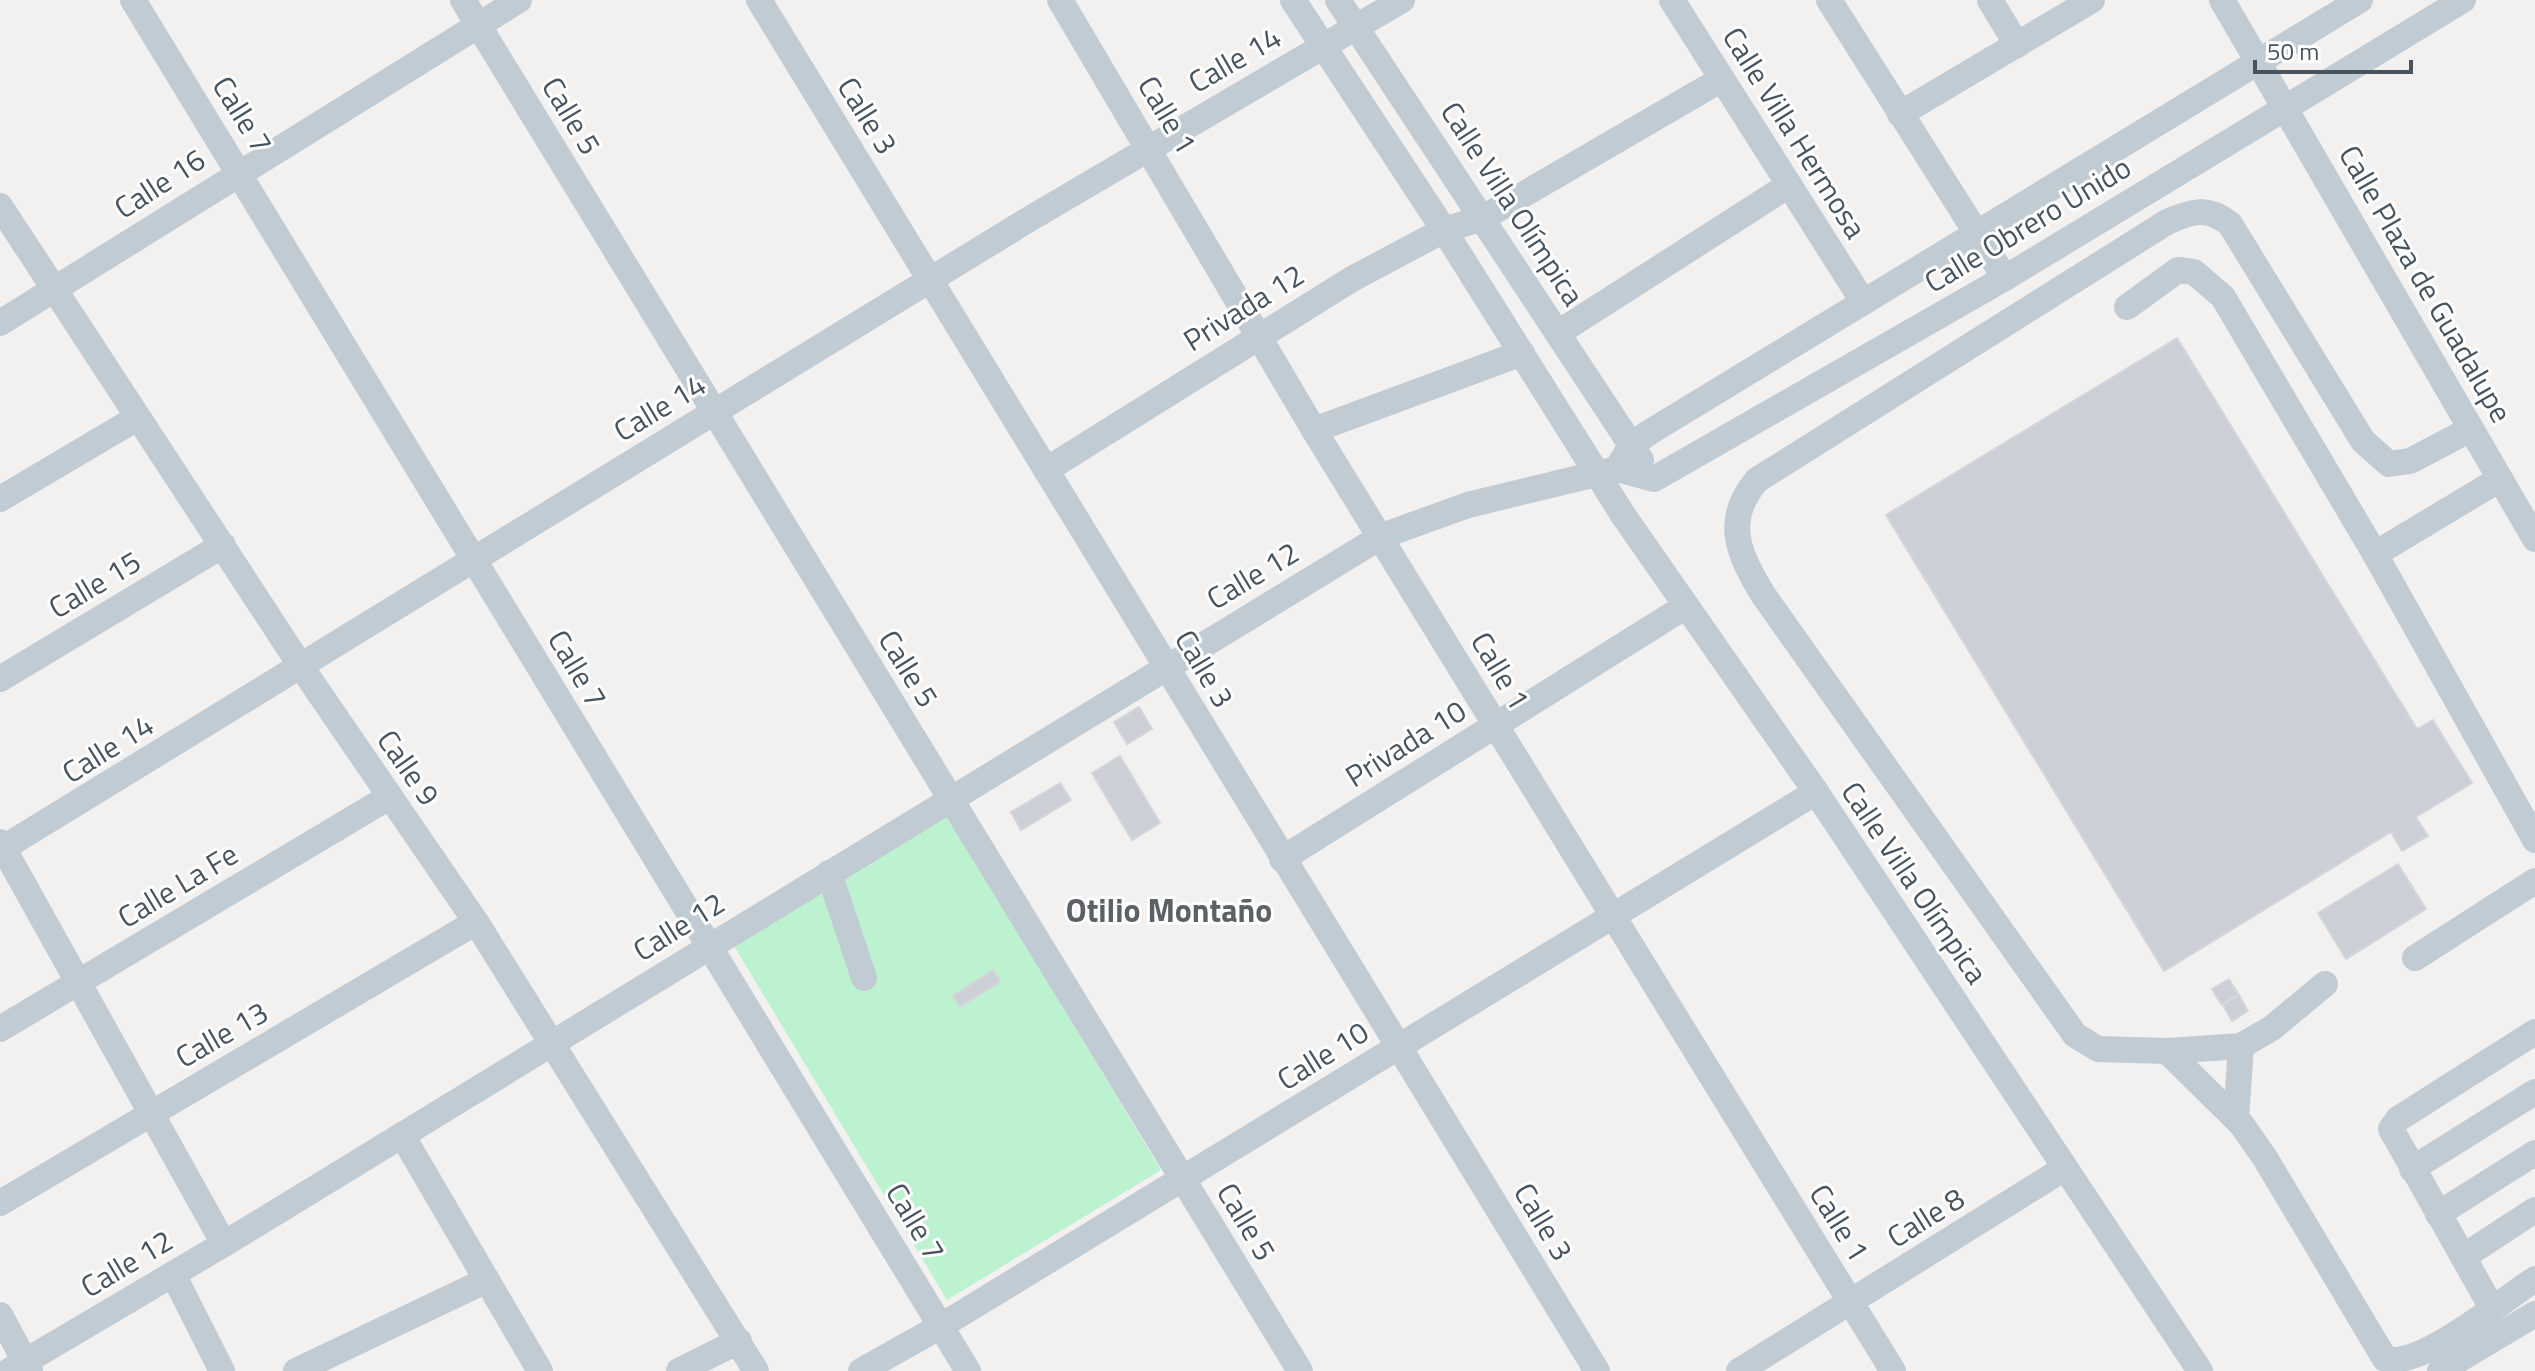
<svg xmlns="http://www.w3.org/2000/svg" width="2535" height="1371" font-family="'Titillium Web',sans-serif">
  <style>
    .green { fill: #bcf2cf }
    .building { fill: #cccfd5; stroke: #d4d6dc; stroke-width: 2 }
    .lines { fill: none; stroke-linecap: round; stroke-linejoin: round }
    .minor { stroke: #c0cbd3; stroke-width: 26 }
    .labels { text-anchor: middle; stroke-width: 6; stroke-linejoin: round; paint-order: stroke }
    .street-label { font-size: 30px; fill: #47545f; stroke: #fff }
    .neighbourhood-label { font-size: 32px; font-weight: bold; fill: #5c6166; stroke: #fff }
  </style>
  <rect width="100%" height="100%" fill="#f3f0f0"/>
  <!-- green -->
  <polygon class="green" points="945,812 1161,1170 947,1300 731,941"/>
  <!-- building -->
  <g class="building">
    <polygon points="2177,338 2417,729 2433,720 2472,783 2416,817 2428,836 2402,851 2391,832 2164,971 1886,515"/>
    <polygon points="1139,707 1152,729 1127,744 1114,722"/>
    <polygon points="1120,756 1160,823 1132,840 1092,773"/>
    <polygon points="1060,783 1071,800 1021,830 1011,812"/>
    <polygon points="2398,864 2426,909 2346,959 2318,913"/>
    <polygon points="993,970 1000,982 960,1007 953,996"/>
    <polygon points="2229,979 2238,994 2221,1004 2212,989"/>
    <polygon points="2239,995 2248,1011 2232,1021 2223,1005"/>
  </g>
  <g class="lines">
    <!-- minor -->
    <g class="minor">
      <polyline points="133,0 968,1371"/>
      <polyline points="463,0 1300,1371"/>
      <polyline points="759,0 1597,1371"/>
      <polyline points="1060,0 1314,430 1893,1371"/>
      <polyline points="1293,0 1444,230 1623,515 1816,792 2200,1371"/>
      <polyline points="1338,0 1641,460"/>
      <polyline points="1672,0 1862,300"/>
      <polyline points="1829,0 2005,278"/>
      <polyline points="1990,0 2017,45"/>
      <polyline points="2222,0 2535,539"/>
      <polyline points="1900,114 2092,0"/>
      <polyline points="0,206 302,668 476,922 756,1371"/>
      <polyline points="2127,307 2178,270 2194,272 2223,297 2375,554 2535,840"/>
      <polyline points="0,323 519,0"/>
      <polyline points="1558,333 1789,185"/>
      <polyline points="1314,430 1522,353"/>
      <polyline points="1617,469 1654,479 2005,278 2463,0"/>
      <polyline points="1046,470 1352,279 1444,230 1483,218 1722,79"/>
      <polyline points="0,499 137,418"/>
      <polyline points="2375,554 2500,479"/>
      <polyline points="0,679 223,545"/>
      <polyline points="0,842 224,1244"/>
      <polyline points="0,850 1026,221 1402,0"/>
      <polyline points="1282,859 1686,606"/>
      <polyline points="829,873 864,978"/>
      <polyline points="2415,958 2535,881"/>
      <path d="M2325 984 2272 1028 2241 1046 2167 1051 2098 1049 2075 1035 1764 596C1739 555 1722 521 1757 480L2167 222C2192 211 2207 206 2230 224L2363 441 2389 464 2410 461 2471 429"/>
      <polyline points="0,1029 389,797"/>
      <path d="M2167 1051 2242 1125 2265 1158 2385 1359C2420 1369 2503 1300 2535 1279"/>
      <polyline points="2236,1119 2241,1046"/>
      <polyline points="402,1135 540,1371"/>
      <polyline points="2412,1169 2535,1092"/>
      <polyline points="0,1203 476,922"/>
      <polyline points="2438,1214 2535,1153"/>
      <polyline points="2463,1257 2535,1210"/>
      <polyline points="173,1274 222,1371"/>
      <polyline points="2492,1308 2391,1129 2398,1119 2535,1032"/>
      <polyline points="0,1315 30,1371"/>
      <polyline points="9,1371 224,1244 1382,536 1468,505 1617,469 1631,445 1650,432 2360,0"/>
      <polyline points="296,1371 487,1280"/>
      <polyline points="679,1371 739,1341"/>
      <polyline points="861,1371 941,1326 1816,792"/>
      <polyline points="1739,1371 2065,1168"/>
      <polyline points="2440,1371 2535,1314"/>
    </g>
  </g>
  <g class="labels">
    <!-- street labels -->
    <g class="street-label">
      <text transform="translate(1235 60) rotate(-30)" y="10">Calle 14</text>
      <text transform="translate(242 115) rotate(58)" y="10">Calle 7</text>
      <text transform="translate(1167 115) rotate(59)" y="10">Calle 1</text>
      <text transform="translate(571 116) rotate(59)" y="10">Calle 5</text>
      <text transform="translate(867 116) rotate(58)" y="10">Calle 3</text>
      <text transform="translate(1794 133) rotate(58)" y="10">Calle Villa Hermosa</text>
      <text transform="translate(160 184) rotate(-33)" y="10">Calle 16</text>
      <text transform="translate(1512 204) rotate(57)" y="10">Calle Villa Olímpica</text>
      <text transform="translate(2028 225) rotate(-31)" y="10">Calle Obrero Unido</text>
      <text transform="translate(2425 284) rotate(60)" y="10">Calle Plaza de Guadalupe</text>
      <text transform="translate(1244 308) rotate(-32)" y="10">Privada 12</text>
      <text transform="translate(660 408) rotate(-31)" y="10">Calle 14</text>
      <text transform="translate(1253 576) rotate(-31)" y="10">Calle 12</text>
      <text transform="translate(95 585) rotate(-31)" y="10">Calle 15</text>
      <text transform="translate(577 669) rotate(59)" y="10">Calle 7</text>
      <text transform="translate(908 669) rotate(58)" y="10">Calle 5</text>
      <text transform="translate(1204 669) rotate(59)" y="10">Calle 3</text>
      <text transform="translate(1500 671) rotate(59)" y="10">Calle 1</text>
      <text transform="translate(1406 744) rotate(-32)" y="10">Privada 10</text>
      <text transform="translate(108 749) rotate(-32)" y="10">Calle 14</text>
      <text transform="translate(408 768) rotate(55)" y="10">Calle 9</text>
      <text transform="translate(1914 883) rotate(56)" y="10">Calle Villa Olímpica</text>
      <text transform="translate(178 886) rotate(-31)" y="10">Calle La Fe</text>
      <text transform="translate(679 927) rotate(-32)" y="10">Calle 12</text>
      <text transform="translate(222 1035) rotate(-30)" y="10">Calle 13</text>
      <text transform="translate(1323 1056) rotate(-32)" y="10">Calle 10</text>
      <text transform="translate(1926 1218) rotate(-32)" y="10">Calle 8</text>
      <text transform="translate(915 1222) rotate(59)" y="10">Calle 7</text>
      <text transform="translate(1246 1222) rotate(59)" y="10">Calle 5</text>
      <text transform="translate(1543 1222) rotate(59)" y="10">Calle 3</text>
      <text transform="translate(1839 1223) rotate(58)" y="10">Calle 1</text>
      <text transform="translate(127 1264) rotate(-31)" y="10">Calle 12</text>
    </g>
    <!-- neighbourhood labels -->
    <g class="neighbourhood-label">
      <text x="1169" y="922">Otilio Montaño</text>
    </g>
  </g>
  <!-- scale -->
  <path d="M2255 60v12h156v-12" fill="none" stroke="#47545f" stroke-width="4"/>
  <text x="2267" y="60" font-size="24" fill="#47545f" stroke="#ffffff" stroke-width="6" paint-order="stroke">50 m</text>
</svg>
